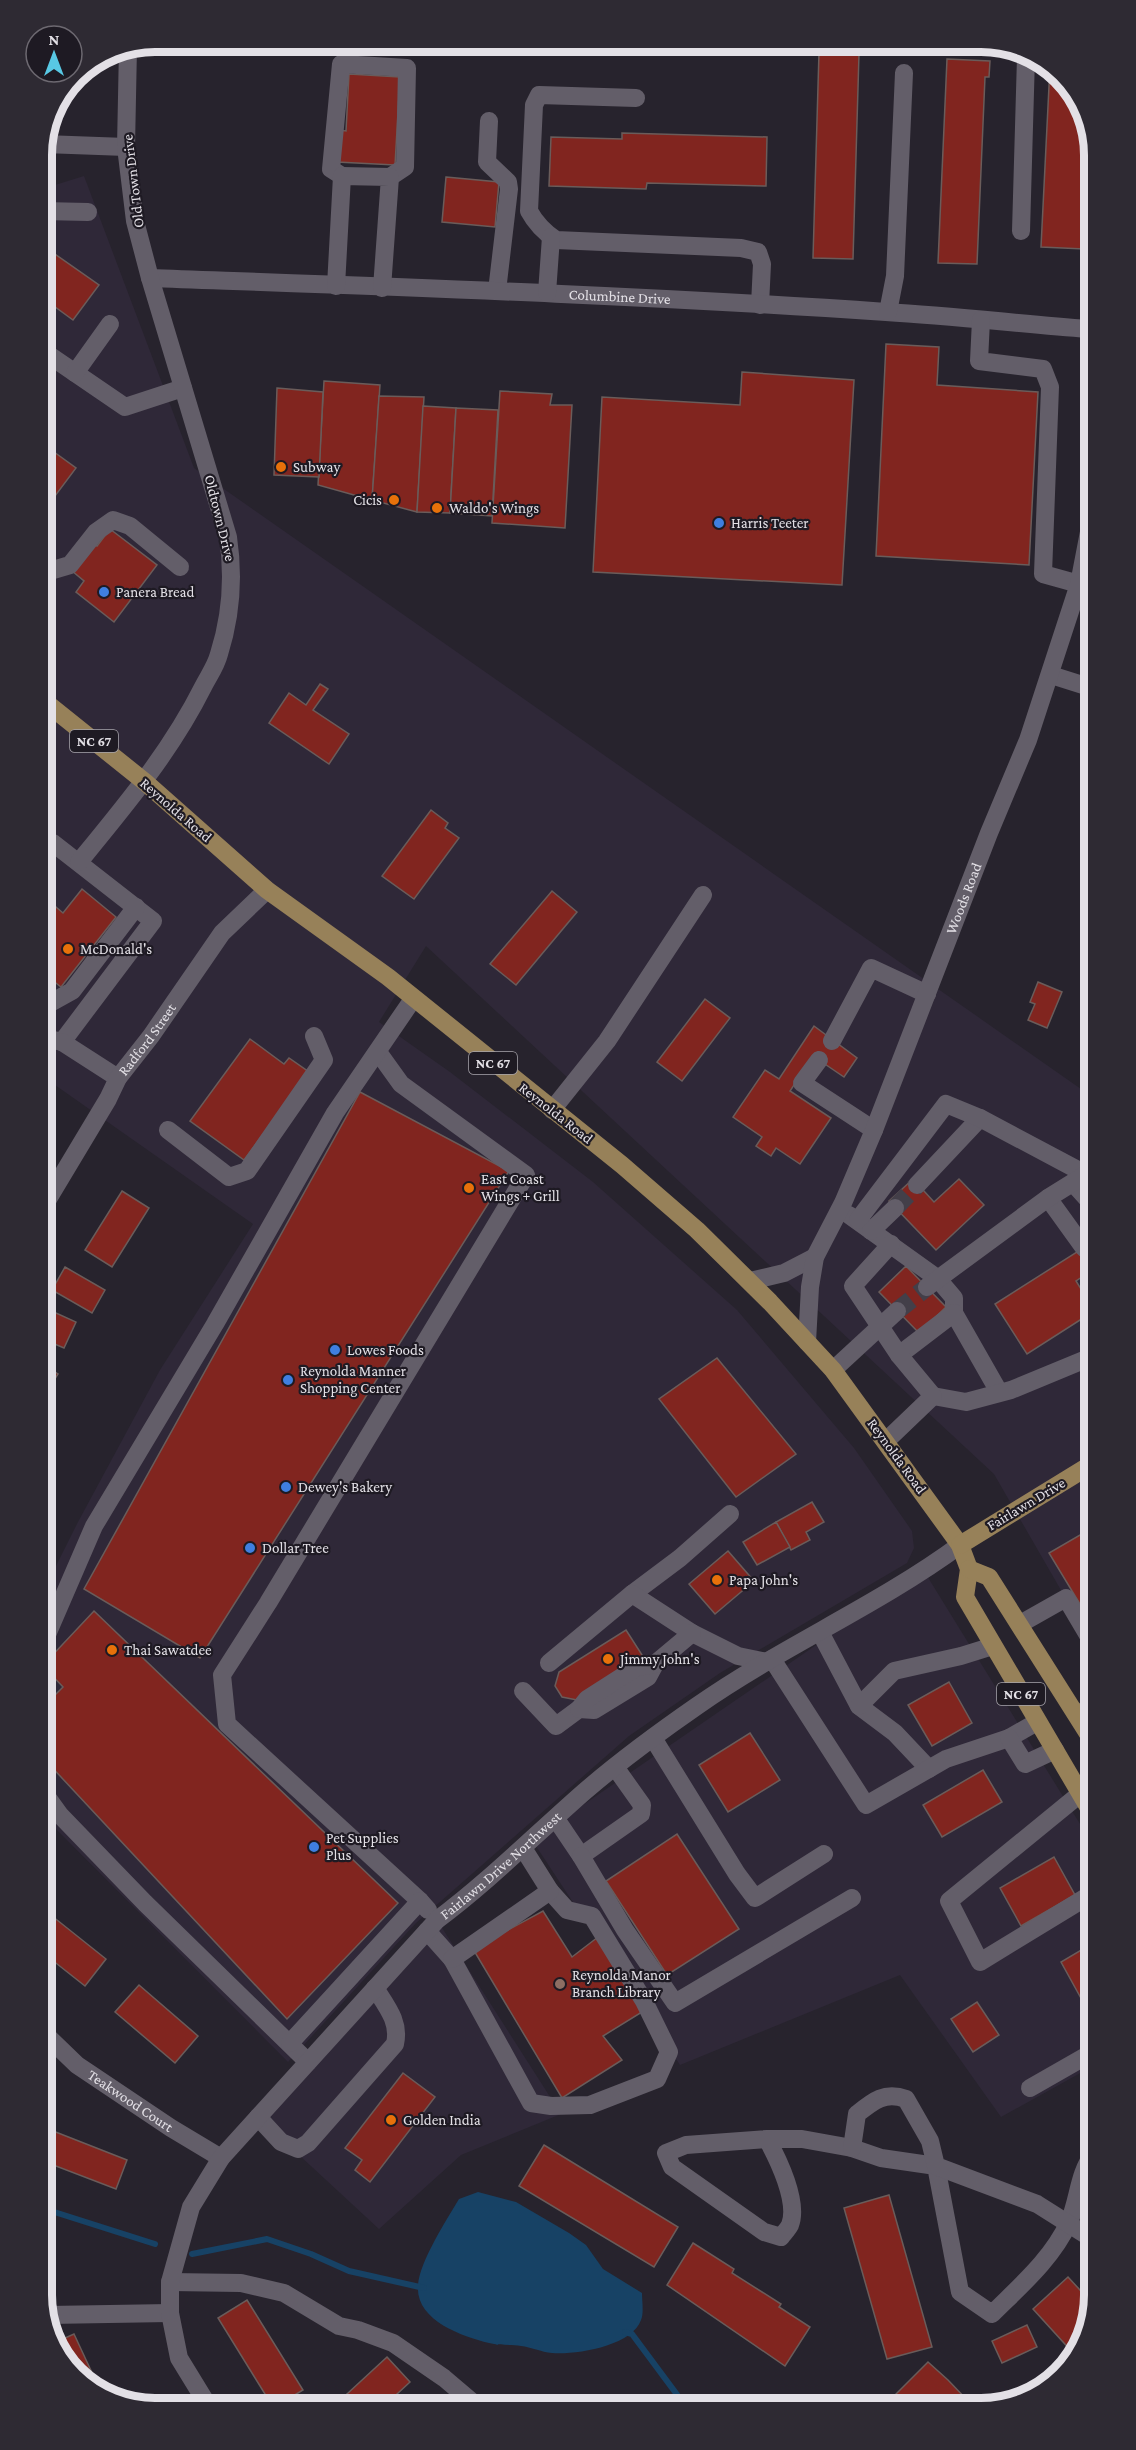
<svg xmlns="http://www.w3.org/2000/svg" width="1136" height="2450" font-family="'Crimson Pro',serif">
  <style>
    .built { fill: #2f2838 }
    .water { fill: #174265 }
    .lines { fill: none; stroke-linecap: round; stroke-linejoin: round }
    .stream { stroke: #174265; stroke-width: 6 }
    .building { fill: #81251f; stroke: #6a5c5a; stroke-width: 1.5 }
    .minor-tunnel { stroke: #433f49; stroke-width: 18; stroke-dasharray: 18 9; stroke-linecap: butt }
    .minor { stroke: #635e69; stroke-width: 18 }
    .major { stroke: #978159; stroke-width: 18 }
    .food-dot { fill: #e8710a; stroke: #1e1a23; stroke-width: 2 }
    .shop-dot { fill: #3f7fe0; stroke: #1e1a23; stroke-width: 2 }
    .education-dot { fill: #8d6e63; stroke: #1e1a23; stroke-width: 2 }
    .labels { text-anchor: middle; stroke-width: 4.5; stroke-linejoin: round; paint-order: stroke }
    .shield { fill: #1e1a23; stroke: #a8a5ac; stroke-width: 1.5 }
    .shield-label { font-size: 14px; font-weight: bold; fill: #e3e0e6 }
    .street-label { font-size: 15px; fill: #e3e0e6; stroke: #1e1a23 }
    .poi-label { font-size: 15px; fill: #e3e0e6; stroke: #1e1a23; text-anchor: start }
    .rim { fill: none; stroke: #e3e0e6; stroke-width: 8 }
  </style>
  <rect width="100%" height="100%" fill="#27232d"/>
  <!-- built -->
  <g class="built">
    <polygon points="84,176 194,468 1091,1096 1092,1644 994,1474 426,946 379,1022 450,1072 593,1182 737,1310 854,1448 912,1531 914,1548 907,1563 720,1673 629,1736 416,1923 288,2062 47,1820 46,1586 78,1522 160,1370 253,1224 45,1078 42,189"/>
    <polygon points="924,1571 1093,1845 1093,2066 1001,2117 900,1975 680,2065 532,1840"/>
    <polygon points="437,1920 561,2114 461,2155 379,2229 258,2117"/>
  </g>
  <!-- water -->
  <path class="water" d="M478 2192 516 2202 569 2233 586 2245 603 2269 642 2293C642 2301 644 2313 641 2320 632 2346 576 2355 552 2353 541 2352 531 2347 521 2346 511 2344 499 2346 489 2343 461 2336 415 2320 418 2285 420 2261 446 2221 459 2199Z"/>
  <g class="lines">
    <!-- stream -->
    <g class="stream">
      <polyline points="48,2210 155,2244"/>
      <polyline points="192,2254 267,2239 311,2254 349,2271 424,2288"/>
      <polyline points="625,2332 632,2334 684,2404"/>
    </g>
  </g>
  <!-- building -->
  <g class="building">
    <polygon points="819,52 859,54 853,259 813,258"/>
    <polygon points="947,59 990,61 989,77 985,77 977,264 938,263"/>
    <polygon points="1050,66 1088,119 1084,249 1041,247"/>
    <polygon points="349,74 400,77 395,165 337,162 339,130 346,131"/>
    <polygon points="622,133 767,137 766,186 647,183 646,189 549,186 551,137 622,139"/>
    <polygon points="446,177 499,182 495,227 442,222"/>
    <polygon points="42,245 99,285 73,320 43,298"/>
    <polygon points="886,344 939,347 937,385 1038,392 1029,565 876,556"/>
    <polygon points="742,372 854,380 842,585 593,572 602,397 740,405"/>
    <polygon points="324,381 380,385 372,500 318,485"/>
    <polygon points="277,388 323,392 319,477 274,475"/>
    <polygon points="500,391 552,394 550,405 572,405 565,528 492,523"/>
    <polygon points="379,396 424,397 417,512 372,500"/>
    <polygon points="423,406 456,408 450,513 417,512"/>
    <polygon points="456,408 498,410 492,516 450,513"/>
    <polygon points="43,444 76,468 43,512"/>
    <polygon points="110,529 157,565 114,622 76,592 84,581 72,571 93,544 97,546"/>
    <polygon points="320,684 328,689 313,710 349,734 329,764 269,723 289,693 306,705"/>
    <polygon points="431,810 448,823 445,828 459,838 414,899 382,876"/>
    <polygon points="82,889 116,917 61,987 47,976 44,980 44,921 56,907 63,913"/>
    <polygon points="552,891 577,912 516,985 490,964"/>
    <polygon points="1038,982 1062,992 1047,1028 1028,1020 1035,1004 1030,1002"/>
    <polygon points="705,999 730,1018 682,1081 657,1062"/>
    <polygon points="814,1026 857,1058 844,1077 813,1056 790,1091 831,1118 800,1164 776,1148 771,1156 756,1146 762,1137 733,1117 765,1070 779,1079"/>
    <polygon points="250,1039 284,1064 289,1058 309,1072 244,1160 190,1121"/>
    <polygon points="360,1092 509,1171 200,1658 84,1589"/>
    <polygon points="913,1179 934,1202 959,1179 984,1205 936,1250 889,1201"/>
    <polygon points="122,1191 149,1208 112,1267 85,1250"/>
    <polygon points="1091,1243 1091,1271 1076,1281 1091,1305 1091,1313 1027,1354 995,1304"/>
    <polygon points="906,1266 946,1307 919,1333 879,1292"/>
    <polygon points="65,1267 105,1290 92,1313 52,1290"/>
    <polygon points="45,1308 76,1322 64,1348 45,1340"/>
    <polygon points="717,1358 796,1454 736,1497 659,1399"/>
    <polygon points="46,1366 58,1374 46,1393"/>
    <polygon points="812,1502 824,1522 806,1532 810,1540 791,1550 776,1522"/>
    <polygon points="776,1522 790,1547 757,1565 743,1542"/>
    <polygon points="1092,1528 1092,1624 1049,1553"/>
    <polygon points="728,1551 754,1581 715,1614 689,1584"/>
    <polygon points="94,1611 398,1903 287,2019 47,1762 46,1704 63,1687 46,1669 46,1662"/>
    <polygon points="626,1630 644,1658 577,1700 562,1697 555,1686 559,1672"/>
    <polygon points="949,1682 972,1723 932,1746 908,1705"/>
    <polygon points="750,1733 780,1780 728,1812 699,1765"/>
    <polygon points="983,1770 1002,1802 942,1837 923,1805"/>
    <polygon points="677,1834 739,1929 667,1975 606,1881"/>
    <polygon points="1054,1857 1075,1895 1021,1926 1000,1888"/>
    <polygon points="543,1911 572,1957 598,1937 642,2012 603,2036 622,2060 562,2098 473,1949"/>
    <polygon points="47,1912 106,1959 85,1986 47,1956"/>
    <polygon points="1093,1943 1093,2020 1061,1962"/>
    <polygon points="139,1985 198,2036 175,2063 115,2012"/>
    <polygon points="977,2002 999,2035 973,2052 951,2019"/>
    <polygon points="403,2073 435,2097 370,2182 355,2170 362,2160 345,2148"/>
    <polygon points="48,2129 127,2160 116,2189 48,2163"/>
    <polygon points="544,2145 678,2227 654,2267 519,2186"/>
    <polygon points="889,2195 932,2347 887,2359 844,2208"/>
    <polygon points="693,2243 734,2269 732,2273 781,2304 779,2307 810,2327 785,2366 667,2285"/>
    <polygon points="1068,2277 1091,2302 1074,2354 1033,2309"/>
    <polygon points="247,2300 303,2390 275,2407 273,2407 218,2318"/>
    <polygon points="1027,2325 1037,2347 1002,2363 992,2341"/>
    <polygon points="74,2334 100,2390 87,2385 56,2342"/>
    <polygon points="387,2357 410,2382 384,2406 334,2406"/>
    <polygon points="928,2362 948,2380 969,2402 900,2403 894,2396"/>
    <polygon points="435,2399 442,2406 428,2406"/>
  </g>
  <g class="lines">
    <!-- minor-tunnel -->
    <g class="minor-tunnel">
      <polyline points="895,1208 917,1185"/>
      <polyline points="897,1311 927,1287"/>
    </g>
    <!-- minor -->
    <g class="minor">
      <path d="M636 98 539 95 534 105 529 211C536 224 544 232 556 240L741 248 758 252 762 264 760 305"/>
      <polyline points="489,121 487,162 508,182 509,189 497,291"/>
      <polyline points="44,144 126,147"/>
      <polyline points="342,176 331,169 341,64 407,68 405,167 390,177"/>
      <polyline points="42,211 88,212"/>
      <polyline points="1021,231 1026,57"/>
      <path id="s1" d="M150 278C395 287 641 295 886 312 954 316 1021 324 1088 329"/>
      <polyline points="336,286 342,176 390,177 382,288"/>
      <polyline points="547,293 551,237"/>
      <polyline points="888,312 895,276 904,73"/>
      <polyline points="981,320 979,361 1043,369 1050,387 1043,574 1079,584"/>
      <polyline points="43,351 125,407 183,388"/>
      <polyline points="75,373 110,324"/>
      <polyline points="43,573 70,565 96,532 113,520 130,526 180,567"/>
      <polyline points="1051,675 1089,687"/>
      <polyline points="44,855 53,843 153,921 62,1042 45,1038"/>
      <path d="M79 862C125 806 171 751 203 687 208 677 216 666 219 654 231 616 234 577 228 537L150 278 135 221 126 147 128 47"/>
      <polyline points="45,1006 72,991 136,907"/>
      <polyline points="832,1041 871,968 927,994"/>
      <polyline points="62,1042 118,1078"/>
      <polyline points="378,1052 401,1084 526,1175 268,1603 222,1675 227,1724 420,1901"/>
      <polyline points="819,1060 802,1083 874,1130"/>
      <polyline points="552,1110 607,1041 703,895"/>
      <polyline points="168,1130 229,1177 247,1171 324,1060 314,1036"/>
      <polyline points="1073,1183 1091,1203"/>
      <polyline points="917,1185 980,1118"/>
      <polyline points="1048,1198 1084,1248"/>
      <path id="s2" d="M45 1204 108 1099 118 1078 151 1036 222 933 267 890"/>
      <polyline points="849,1215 937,1278 954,1298 954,1313"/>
      <polyline points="858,1220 946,1104 980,1118 1091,1177"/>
      <polyline points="871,1231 895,1208"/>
      <polyline points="750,1281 784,1273 815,1257"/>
      <polyline points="927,1287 1048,1198 1085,1175"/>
      <path id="s3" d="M807 1342 810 1287 815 1257 843 1203 874 1130 989 833 1028 740 1079 584 1089 532"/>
      <polyline points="899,1355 954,1313 999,1392"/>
      <polyline points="833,1370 897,1311"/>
      <polyline points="933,1396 966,1402 1011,1390 1091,1357"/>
      <polyline points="886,1441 933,1396 899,1355 853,1286 891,1244"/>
      <polyline points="632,1594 680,1558 730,1514"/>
      <polyline points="1020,1624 1066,1598 1092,1642"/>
      <polyline points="820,1632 859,1706 895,1733 929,1769"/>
      <polyline points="46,1637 94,1526 215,1324 335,1113 413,999"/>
      <polyline points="772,1659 866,1805 946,1759 1009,1738 1037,1722"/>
      <polyline points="549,1663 632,1594 692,1633 738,1656 767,1662"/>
      <polyline points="523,1691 556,1726 579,1709 594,1710 648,1677 655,1664 692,1633"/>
      <polyline points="859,1706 894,1671 961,1656 993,1646"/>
      <polyline points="579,1709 587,1699 637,1667 655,1664"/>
      <polyline points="1077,1715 1092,1706"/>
      <polyline points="653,1738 737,1874 755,1898 824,1854"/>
      <polyline points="1009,1738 1025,1764 1055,1750"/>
      <polyline points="1080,1794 949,1901 980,1962 1093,1893"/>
      <polyline points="47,1797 60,1815 145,1903 308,2062"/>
      <polyline points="556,1819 581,1856 641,1814 642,1805 615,1767"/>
      <polyline points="581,1856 625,1930 675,2003 852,1898"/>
      <polyline points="427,1931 452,1959 531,2103 551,2106 590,2105 657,2079 669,2052 644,2001 592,1916 567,1910 550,1891"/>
      <polyline points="452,1959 550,1891 523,1848"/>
      <path id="s4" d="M47 2036 77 2065 171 2128 221 2158"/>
      <polyline points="290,2043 420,1901 428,1910"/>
      <polyline points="1030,2088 1093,2052"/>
      <path d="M258 2117 281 2142 298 2149 308 2143 395 2044C400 2022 387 2007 375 1988"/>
      <path d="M767 2139C778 2159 799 2202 790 2225 788 2229 784 2233 781 2237L764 2232 672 2167 666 2153 686 2145 767 2139H802L852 2148 881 2158 936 2166 960 2292 992 2314C1020 2286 1052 2259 1069 2222 1079 2199 1078 2174 1094 2153"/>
      <path d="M852 2148 857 2114C873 2101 885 2091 906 2099L930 2141 936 2166 1037 2204 1094 2240"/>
      <polyline points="170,2282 241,2283 284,2293 339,2326 358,2330 393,2343 444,2378 477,2406"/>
      <polyline points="48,2315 170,2313"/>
      <path id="s5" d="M209 2407 179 2358 170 2313V2282L191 2207 221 2158 437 1920C489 1881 535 1835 584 1792 620 1761 658 1733 697 1706 781 1647 877 1606 960 1545"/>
    </g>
    <!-- major -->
    <g class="major">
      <polyline points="44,701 145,782 267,890 388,977 622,1165 697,1230 770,1302 833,1370 960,1545 969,1569 965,1597 1093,1815"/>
      <polyline points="960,1545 1092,1464"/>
      <polyline points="969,1569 989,1577 1092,1740"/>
    </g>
  </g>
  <!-- markers -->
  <g class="food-dot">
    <circle cx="281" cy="467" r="6"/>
    <circle cx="394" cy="500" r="6"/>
    <circle cx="437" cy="508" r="6"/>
    <circle cx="68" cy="949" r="6"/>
    <circle cx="469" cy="1188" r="6"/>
    <circle cx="717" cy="1580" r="6"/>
    <circle cx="112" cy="1650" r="6"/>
    <circle cx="608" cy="1659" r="6"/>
    <circle cx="391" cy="2120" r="6"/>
  </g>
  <g class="shop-dot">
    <circle cx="719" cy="523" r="6"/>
    <circle cx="104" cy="592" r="6"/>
    <circle cx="335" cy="1350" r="6"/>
    <circle cx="288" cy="1380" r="6"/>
    <circle cx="286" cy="1487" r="6"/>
    <circle cx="250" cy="1548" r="6"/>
    <circle cx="314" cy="1847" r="6"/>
  </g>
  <circle class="education-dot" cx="560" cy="1984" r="6"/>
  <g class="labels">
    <!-- shield labels -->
    <g class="shield">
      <rect x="70" y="730" width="48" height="22" rx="4.5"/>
      <rect x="469" y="1052" width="48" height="22" rx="4.5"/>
      <rect x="997" y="1683" width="48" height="22" rx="4.5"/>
    </g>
    <g class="shield-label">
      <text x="94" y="746">NC 67</text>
      <text x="493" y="1068">NC 67</text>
      <text x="1021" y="1699">NC 67</text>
    </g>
    <!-- street labels -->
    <g class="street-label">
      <text transform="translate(133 181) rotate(-97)" y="5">Old Town Drive</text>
      <text dy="5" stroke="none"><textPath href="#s1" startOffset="470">Columbine Drive</textPath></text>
      <text transform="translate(220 518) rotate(76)" y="5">Oldtown Drive</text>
      <text transform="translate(176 810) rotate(41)" y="5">Reynolda Road</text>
      <text dy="5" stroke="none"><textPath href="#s3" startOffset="474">Woods Road</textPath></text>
      <text dy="5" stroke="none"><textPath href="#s2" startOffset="194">Radford Street</textPath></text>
      <text transform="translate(556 1113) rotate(38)" y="5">Reynolda Road</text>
      <text transform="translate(897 1456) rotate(54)" y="5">Reynolda Road</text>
      <text transform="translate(1026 1504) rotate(-31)" y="5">Fairlawn Drive</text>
      <text dy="5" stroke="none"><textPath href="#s5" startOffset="675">Fairlawn Drive Northwest</textPath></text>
      <text dy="5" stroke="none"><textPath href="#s4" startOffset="106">Teakwood Court</textPath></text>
    </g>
    <!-- poi labels -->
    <g class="poi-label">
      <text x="293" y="472">Subway</text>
      <text x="382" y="505" text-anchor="end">Cicis</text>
      <text x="449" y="513">Waldo's Wings</text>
      <text x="731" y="528">Harris Teeter</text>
      <text x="116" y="597">Panera Bread</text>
      <text x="80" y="954">McDonald's</text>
      <text x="481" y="1184">East Coast<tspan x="481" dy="17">Wings + Grill</tspan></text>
      <text x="347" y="1355">Lowes Foods</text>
      <text x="300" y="1376">Reynolda Manner<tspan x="300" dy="17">Shopping Center</tspan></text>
      <text x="298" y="1492">Dewey's Bakery</text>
      <text x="262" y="1553">Dollar Tree</text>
      <text x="729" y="1585">Papa John's</text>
      <text x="124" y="1655">Thai Sawatdee</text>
      <text x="620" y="1664">Jimmy John's</text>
      <text x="326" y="1843">Pet Supplies<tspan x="326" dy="17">Plus</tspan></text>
      <text x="572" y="1980">Reynolda Manor<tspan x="572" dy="17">Branch Library</tspan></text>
      <text x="403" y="2125">Golden India</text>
    </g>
  </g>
  <!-- crop -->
  <path d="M0 0H1136V2450H0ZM155 52H981A103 103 0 0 1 1084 155V2295A103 103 0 0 1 981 2398H155A103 103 0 0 1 52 2295V155A103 103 0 0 1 155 52Z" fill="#2e2a33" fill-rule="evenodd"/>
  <path class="rim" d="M155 52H981A103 103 0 0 1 1084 155V2295A103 103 0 0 1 981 2398H155A103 103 0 0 1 52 2295V155A103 103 0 0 1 155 52Z"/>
  <!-- north arrow -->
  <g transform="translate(54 54)"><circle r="28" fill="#1e1a23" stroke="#6d6971" stroke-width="1.5"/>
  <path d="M0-4.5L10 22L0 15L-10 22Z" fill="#58c8e4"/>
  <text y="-9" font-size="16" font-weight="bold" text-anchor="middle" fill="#e3e0e6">N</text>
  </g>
</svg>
